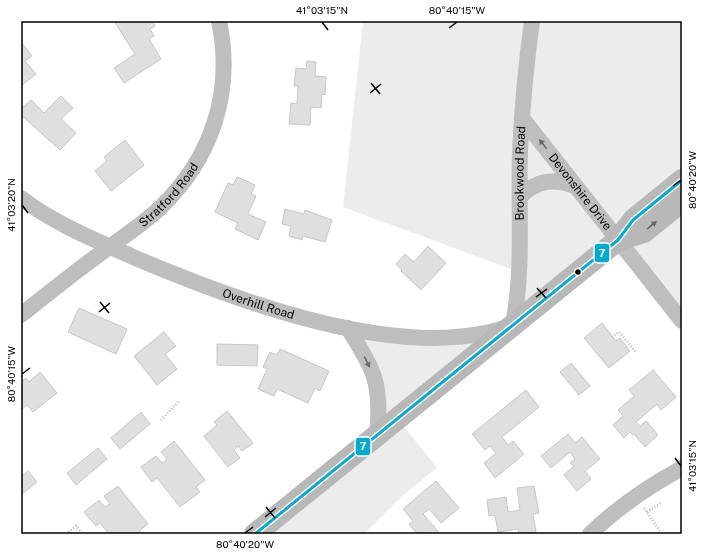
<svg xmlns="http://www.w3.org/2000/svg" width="703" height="555" font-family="'Public Sans',sans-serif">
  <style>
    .green { fill: #ececec }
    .building { fill: #dfdfdf; stroke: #c7c7c7 }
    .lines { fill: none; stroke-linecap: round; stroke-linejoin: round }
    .path { stroke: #b9b9b9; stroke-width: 2.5; stroke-dasharray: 1 2; stroke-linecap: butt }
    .street { stroke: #bebebe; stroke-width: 16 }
    .secondary { stroke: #b8b8b8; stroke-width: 22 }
    .bus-1-casing { stroke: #fff; stroke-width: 6 }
    .bus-1 { stroke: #00a9ce; stroke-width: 3 }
    .oneway { fill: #686868 }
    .oneway2 { fill: #656565 }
    .ticks { fill: none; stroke: #000; stroke-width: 1.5 }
    .bus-dot { fill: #000; stroke: #fff; stroke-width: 1.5 }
    .labels { text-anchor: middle; stroke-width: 3.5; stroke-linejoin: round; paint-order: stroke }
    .street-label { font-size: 12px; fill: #000; stroke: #fff }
    .line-badge { stroke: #fff; stroke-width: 1.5 }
    .badge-label { font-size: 11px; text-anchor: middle; font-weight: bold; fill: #fff }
    .neatline { fill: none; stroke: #000; stroke-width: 1.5 }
    .ticks-label { font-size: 10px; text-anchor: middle; fill: #000 }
  </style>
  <rect width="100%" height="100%" fill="#fff"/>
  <!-- green -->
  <polygon class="green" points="363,21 682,21 682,321 618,240 398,419 437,468 402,496 364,534 255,534 377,436 377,394 348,328 394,336 513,325 519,272 343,207"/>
  <!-- building -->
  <g class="building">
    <polygon points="114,21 152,21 155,26 150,29 154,36 149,39 161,59 124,83 114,68 135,54"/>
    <polygon points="21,42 32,56 25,61 36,74 21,86"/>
    <polygon points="307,61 316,62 315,76 326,77 325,95 322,94 321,108 311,107 310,125 289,124 291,103 297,104 298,86 294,86 296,68 306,69"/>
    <polygon points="61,96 73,108 61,119 76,133 60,150 21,115 21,109 31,100 44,113"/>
    <polygon points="125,140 144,165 111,191 95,171 107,161 104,157"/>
    <polygon points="237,177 255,185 251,194 256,196 248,214 266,222 258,240 235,229 238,223 215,212 228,183 233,185"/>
    <polygon points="285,209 304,214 305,210 332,220 325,242 303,236 302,240 289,236 291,226 282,224"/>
    <polygon points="428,246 446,263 421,290 401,271 402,270 396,264 405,254 414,262"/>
    <polygon points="79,308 127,329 116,354 68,332"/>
    <polygon points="602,323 616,341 620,338 630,351 609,368 584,338"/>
    <polygon points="164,332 176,346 165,354 177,369 157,385 134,356"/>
    <polygon points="217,344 258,345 257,366 217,365"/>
    <polygon points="280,349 329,371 320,391 315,388 308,403 277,389 274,396 258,389 267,369 263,367 270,352 277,355"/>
    <polygon points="571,363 590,386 579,395 560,372"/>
    <polygon points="653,370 676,397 661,410 657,404 636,422 640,426 646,421 658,435 645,447 634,434 633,435 630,432 624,438 613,425 623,416 618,410 634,396 629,390"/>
    <polygon points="40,372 57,393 33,412 27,405 21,410 21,382 26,378 29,382"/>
    <polygon points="526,390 539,407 502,437 508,445 513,441 524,454 495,478 484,463 496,453 490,446 485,450 472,434"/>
    <polygon points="227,411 253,443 242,451 238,446 234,450 240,458 228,467 204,436 217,425 214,422"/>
    <polygon points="141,412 150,424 120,449 111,438"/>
    <polygon points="568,434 575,443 582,437 600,459 585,471 591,479 577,491 564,475 574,466 570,463 575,459 570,452 551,468 541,456"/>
    <polygon points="174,441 205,480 196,487 200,492 180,507 157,478 152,482 141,467 156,456 162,463 167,459 161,452"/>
    <polygon points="98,448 107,459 76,485 67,473"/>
    <polygon points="28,471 37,482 21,495 21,477"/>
    <polygon points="436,481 459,508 441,523 429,509 423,514 438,531 435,534 417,534 409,524 413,521 403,509"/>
    <polygon points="118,486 148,524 139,531 141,534 109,534 100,523 96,526 84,512 99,500 105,507 110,504 104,496"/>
    <polygon points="534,486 539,513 533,514 536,532 519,534 518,529 498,532 495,515 489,516 487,500 506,497 508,512 520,510 517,488"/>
  </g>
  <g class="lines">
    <!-- path -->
    <g class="path">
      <polyline points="612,337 619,332 636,352"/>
      <polyline points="161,420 179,401"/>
      <polyline points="644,508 662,534"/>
      <polyline points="647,512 662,502"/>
      <polyline points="66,534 76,526 83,534"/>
    </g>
    <!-- street -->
    <g class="street">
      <path id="s1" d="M522 118 682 321"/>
      <path d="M520 197C536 180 554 178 575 186"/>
      <path id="s2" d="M21 198C55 224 95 240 133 257 234 300 407 366 513 325 524 268 518 210 520 152 522 108 526 64 532 21"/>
      <path id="s3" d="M21 315C46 295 71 275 97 256 118 240 141 226 160 208 212 158 234 92 219 21"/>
      <path d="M348 328C357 344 369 360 374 377 380 396 379 417 377 437"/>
      <path d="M590 534C618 507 649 486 682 468"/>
    </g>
    <!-- secondary -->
    <g class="secondary">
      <polyline points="618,240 644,232 682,201"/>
      <polyline points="255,534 618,240 633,220 682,180"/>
    </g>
    <defs>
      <polyline id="bus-1" points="255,534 618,240 633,220 682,180"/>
    </defs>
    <!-- bus-1 casing -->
    <use href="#bus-1" class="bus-1-casing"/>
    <!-- bus-1 -->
    <use href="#bus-1" class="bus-1"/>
  </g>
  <!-- one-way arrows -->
  <defs><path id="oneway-solid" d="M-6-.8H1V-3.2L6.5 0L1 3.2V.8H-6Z"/></defs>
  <g class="oneway">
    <use href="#oneway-solid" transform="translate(543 144) rotate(-128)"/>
    <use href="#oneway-solid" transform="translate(367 362) rotate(63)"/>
  </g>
  <use class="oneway2" href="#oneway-solid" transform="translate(652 225) rotate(-39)"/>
  <!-- ticks -->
  <path class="ticks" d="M322 22 328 30M449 28 457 22M371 83 380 94M370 93 381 84M673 186 681 180M22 205 28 213M537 288 546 298M536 297 547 289M100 302 109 313M99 312 110 303M22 374 30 368M675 458 681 466M266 507 275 518M265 517 276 508M245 533 253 527"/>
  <!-- markers -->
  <circle class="bus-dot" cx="578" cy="272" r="3.5"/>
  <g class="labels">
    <!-- street labels -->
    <g class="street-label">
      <text dy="4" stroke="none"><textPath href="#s2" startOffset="673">Brookwood Road</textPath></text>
      <text dy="4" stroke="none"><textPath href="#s1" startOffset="94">Devonshire Drive</textPath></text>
      <text dy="4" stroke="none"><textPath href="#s3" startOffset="191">Stratford Road</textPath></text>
      <text dy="4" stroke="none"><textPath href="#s2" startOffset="261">Overhill Road</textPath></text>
    </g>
  </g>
  <g class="line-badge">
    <rect x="594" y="243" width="16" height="20" rx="4" fill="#00a9ce"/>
    <rect x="355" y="437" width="16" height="19" rx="4" fill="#00a9ce"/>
  </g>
  <g class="badge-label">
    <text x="602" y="257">7</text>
    <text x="363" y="450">7</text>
  </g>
  <!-- border -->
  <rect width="703" height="555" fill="none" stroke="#ffffff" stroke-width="44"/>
  <rect x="22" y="22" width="659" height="511" class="neatline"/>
  <g class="ticks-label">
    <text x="322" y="14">41°03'15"N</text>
    <text x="457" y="14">80°40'15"W</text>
    <text transform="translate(692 180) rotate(-90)" y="4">80°40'20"W</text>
    <text transform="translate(11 205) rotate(-90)" y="4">41°03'20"N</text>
    <text transform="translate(11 374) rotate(-90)" y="4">80°40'15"W</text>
    <text transform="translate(692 466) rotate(-90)" y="4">41°03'15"N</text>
    <text x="245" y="548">80°40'20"W</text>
  </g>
</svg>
